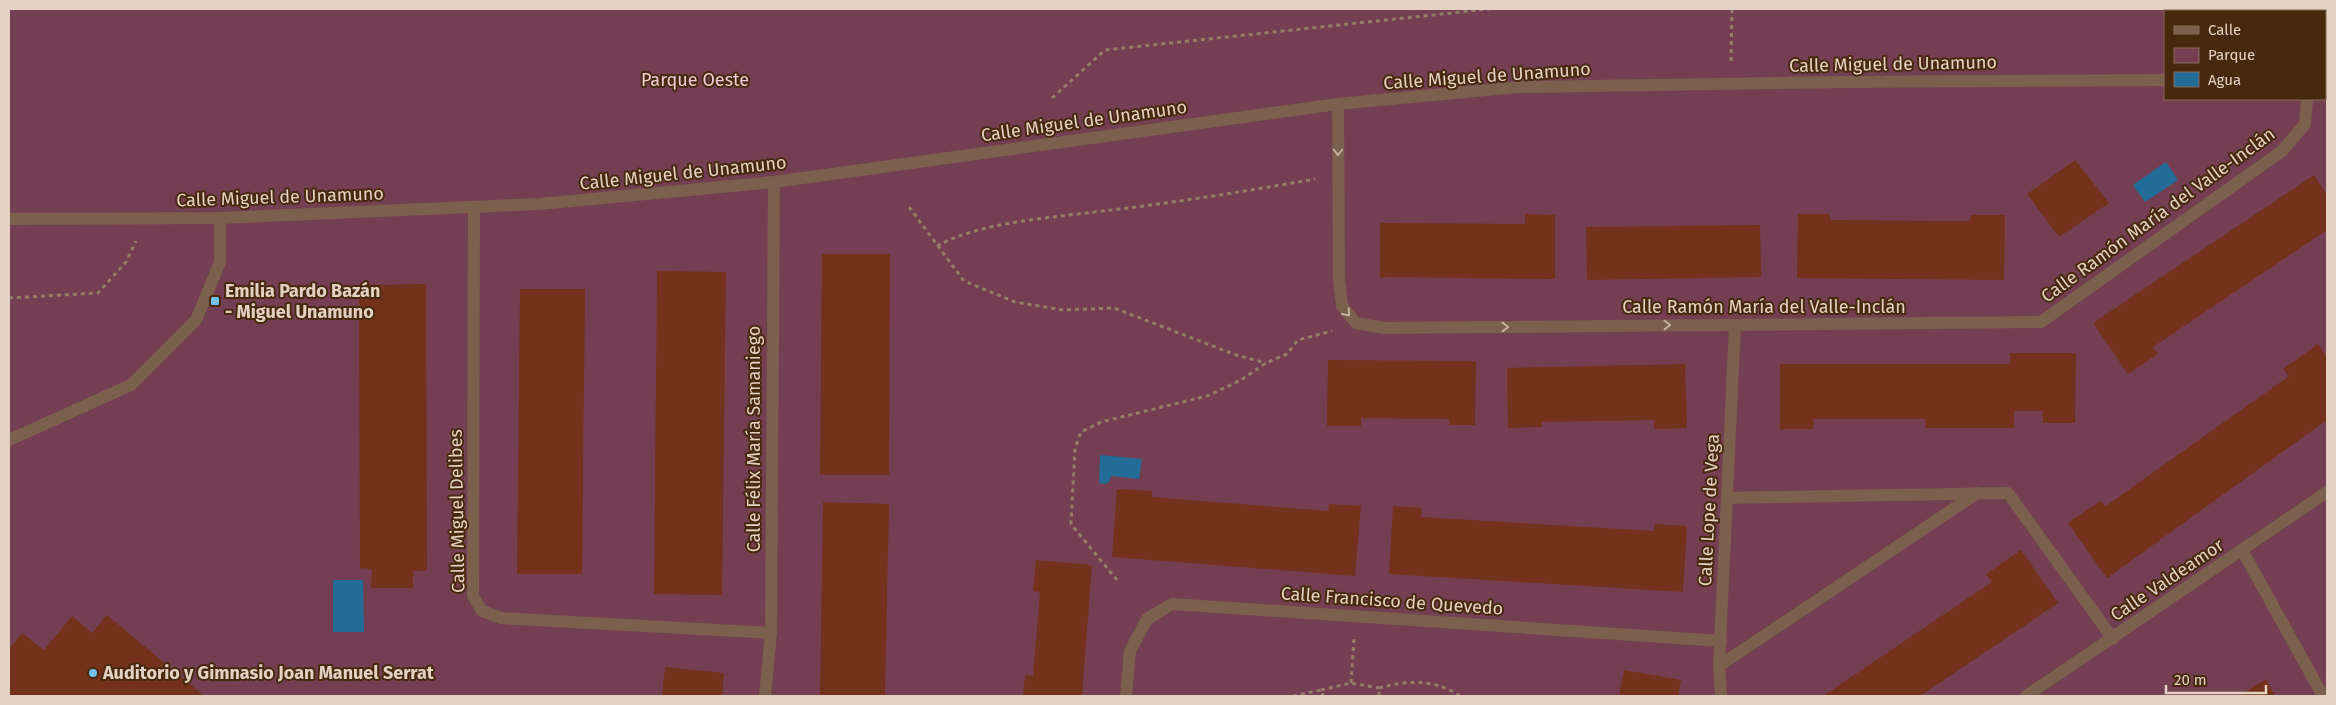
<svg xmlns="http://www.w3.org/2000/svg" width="2336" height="705" viewBox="0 0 2336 705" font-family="'Fira Sans',sans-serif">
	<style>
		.green { fill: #743f52; fill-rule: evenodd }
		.water { fill: #226d98 }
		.building { fill: #74321c }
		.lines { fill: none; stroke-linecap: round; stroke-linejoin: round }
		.path { stroke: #957c67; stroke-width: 3; stroke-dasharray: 4 4; stroke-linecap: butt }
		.pedestrian { stroke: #7a604d; stroke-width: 12 }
		.minor { stroke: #7a604d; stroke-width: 12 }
		.oneway { stroke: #c5af9f }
		.poi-dot { fill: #71c1f5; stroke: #47290e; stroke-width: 2 }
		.labels { text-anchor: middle; stroke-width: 4; stroke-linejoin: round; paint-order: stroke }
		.street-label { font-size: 18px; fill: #e5d1c2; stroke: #47290e }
		.park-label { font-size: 18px; fill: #f4c9d5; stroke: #47290e }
		.poi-label { font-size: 18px; font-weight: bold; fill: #e5d1c2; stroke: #47290e; text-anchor: start }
	</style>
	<rect width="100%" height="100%" fill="#47290e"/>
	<!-- green -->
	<path class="green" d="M9,9H2327V696H9ZM2165,11H2325V99H2165Z"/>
	<!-- water -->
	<g class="water">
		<polygon points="2166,162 2178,180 2145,202 2133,185"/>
		<polygon points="1100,455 1142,459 1139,479 1111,476 1109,482 1105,484 1099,483"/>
		<polygon points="333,580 363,580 364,632 333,632"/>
	</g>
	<!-- building -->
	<g class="building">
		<polygon points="2075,160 2109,203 2059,237 2027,194"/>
		<polygon points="2314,175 2327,195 2327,230 2153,347 2158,354 2128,374 2093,323"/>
		<polygon points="1525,214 1555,215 1555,279 1380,277 1380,223 1525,224"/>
		<polygon points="1798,214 1829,214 1831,220 1970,221 1971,215 2005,215 2004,280 1797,278"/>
		<polygon points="1760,225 1761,277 1587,280 1586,227"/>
		<polygon points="822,254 890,254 889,475 820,475"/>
		<polygon points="657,271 726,272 722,595 654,594"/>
		<polygon points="426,284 427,571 413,571 413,588 371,588 372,569 360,568 359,285"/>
		<polygon points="520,289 585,289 582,574 517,574"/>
		<polygon points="2318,344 2327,357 2327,420 2107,578 2068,523 2100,501 2106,506 2289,376 2283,369"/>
		<polygon points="2010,353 2076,353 2075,423 2043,423 2043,411 2014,411 2014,428 1925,428 1925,419 1813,419 1813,429 1780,429 1780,364 2010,364"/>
		<polygon points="1328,360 1476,361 1475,425 1449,425 1449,419 1361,418 1361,426 1327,426"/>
		<polygon points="1685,364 1687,428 1654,429 1654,420 1542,422 1542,427 1508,428 1507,368"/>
		<polygon points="1117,489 1152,491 1152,497 1328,511 1329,504 1361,506 1355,576 1112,557"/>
		<polygon points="823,502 889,504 885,696 820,696"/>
		<polygon points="1393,506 1421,508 1421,517 1654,531 1655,524 1687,526 1683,592 1389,574"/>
		<polygon points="2021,550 2058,603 1920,696 1823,696 1992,582 1986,574"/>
		<polygon points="1036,560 1092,565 1082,696 1023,696 1025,675 1033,676 1040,592 1033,591"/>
		<polygon points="107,615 204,696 9,696 9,649 22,633 44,650 72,616 92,633"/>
		<polygon points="665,667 724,673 722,696 662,696"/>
		<polygon points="1624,670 1681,680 1678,696 1619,696"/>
		<polygon points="2266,679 2275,696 2239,696"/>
	</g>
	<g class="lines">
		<!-- path -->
		<g class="path">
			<polyline points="1731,61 1732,9"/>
			<polyline points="1052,98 1105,50 1489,9"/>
			<polyline points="909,207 964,281 1015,302 1063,310 1114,308 1236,355 1266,363"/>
			<path d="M937,246C981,221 1060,217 1111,210C1179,202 1247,191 1315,179"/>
			<polyline points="9,298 98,293 126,262 136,241"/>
			<polyline points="1117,580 1071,524 1075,448 1081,432 1101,422 1207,396 1241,380 1266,363 1287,354 1298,340 1332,331"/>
			<polyline points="1351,683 1354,639"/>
			<polyline points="1321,690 1351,683 1379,688"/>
			<polyline points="1293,696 1321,690 1323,696"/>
			<path d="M1379,696V688C1407,680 1435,679 1460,696"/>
		</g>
		<!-- pedestrian -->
		<g class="pedestrian">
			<polyline points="1727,498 2008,493 2113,639"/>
			<polyline points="1719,666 1977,493"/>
		</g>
		<!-- minor -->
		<g class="minor">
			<polyline points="2325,94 2327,94"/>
			<polyline points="1338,104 1339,279 1342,306 1356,323 1384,328 2041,322 2282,151 2305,124 2307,99"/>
			<polyline points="474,208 473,596 482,611 501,618 771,633"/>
			<polyline points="9,219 220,218 539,204 774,182 1338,104 1518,87 1850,82 2165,80"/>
			<polyline points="9,440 131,385 196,320 220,262 220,218"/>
			<polyline points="2242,550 2323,696"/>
			<polyline points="765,696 771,633 774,182"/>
			<polyline points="1126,696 1130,651 1147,619 1172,604 1721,641"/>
			<polyline points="1721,696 1719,666 1735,325"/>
			<polyline points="2026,696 2327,492"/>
		</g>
	</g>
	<!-- one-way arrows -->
	<defs><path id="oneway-chevron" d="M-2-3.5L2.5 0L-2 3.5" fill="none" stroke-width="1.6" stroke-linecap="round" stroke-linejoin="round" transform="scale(1.25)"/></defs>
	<g class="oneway">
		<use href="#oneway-chevron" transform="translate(1338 152) rotate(90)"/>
		<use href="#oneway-chevron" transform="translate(1347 313) rotate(49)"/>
		<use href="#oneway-chevron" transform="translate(1667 325)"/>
		<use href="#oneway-chevron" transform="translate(1505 327)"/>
	</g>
	<!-- markers -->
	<g class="poi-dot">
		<rect x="210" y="296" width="10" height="10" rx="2.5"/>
		<circle cx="93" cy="673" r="5"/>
	</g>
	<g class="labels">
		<!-- street labels -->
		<g class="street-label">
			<text transform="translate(1893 64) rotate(-1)" y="6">Calle Miguel de Unamuno</text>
			<text transform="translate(1487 76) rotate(-4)" y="6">Calle Miguel de Unamuno</text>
			<text transform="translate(1084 121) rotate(-8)" y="6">Calle Miguel de Unamuno</text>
			<text transform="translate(683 173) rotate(-6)" y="6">Calle Miguel de Unamuno</text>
			<text transform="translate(280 197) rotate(-2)" y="6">Calle Miguel de Unamuno</text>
			<text transform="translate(2158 215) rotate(-36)" y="6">Calle Ramón María del Valle-Inclán</text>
			<text x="1764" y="313">Calle Ramón María del Valle-Inclán</text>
			<text transform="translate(754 439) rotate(-90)" y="6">Calle Félix María Samaniego</text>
			<text transform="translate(1709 510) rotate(-87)" y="6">Calle Lope de Vega</text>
			<text transform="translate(457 511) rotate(-91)" y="6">Calle Miguel Delibes</text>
			<text transform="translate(2167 580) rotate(-34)" y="6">Calle Valdeamor</text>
			<text transform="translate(1392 601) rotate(4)" y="6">Calle Francisco de Quevedo</text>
		</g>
		<!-- park labels -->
		<g class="park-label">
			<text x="695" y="86">Parque Oeste</text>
		</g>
		<!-- poi labels -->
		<g class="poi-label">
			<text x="225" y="297">Emilia Pardo Bazán<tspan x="225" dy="21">- Miguel Unamuno</tspan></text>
			<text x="103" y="679">Auditorio y Gimnasio Joan Manuel Serrat</text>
		</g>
	</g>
	<!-- border -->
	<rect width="2336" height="705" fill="none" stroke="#e5d1c2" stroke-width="20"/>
	<!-- legend -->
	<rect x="2164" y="10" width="162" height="90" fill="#47290e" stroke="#866c56"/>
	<rect x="2174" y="26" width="25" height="8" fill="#7a604d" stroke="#866c56"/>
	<text x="2208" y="35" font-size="15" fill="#e5d1c2">Calle</text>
	<rect x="2174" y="48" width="25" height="15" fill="#743f52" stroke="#866c56"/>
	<text x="2208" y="60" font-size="15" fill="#e5d1c2">Parque</text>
	<rect x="2174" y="72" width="25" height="15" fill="#226d98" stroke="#866c56"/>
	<text x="2208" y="85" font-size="15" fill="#e5d1c2">Agua</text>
	<!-- scale -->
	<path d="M2166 685v8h100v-8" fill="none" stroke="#e5d1c2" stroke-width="2.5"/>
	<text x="2174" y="685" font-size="15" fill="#e5d1c2" stroke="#47290e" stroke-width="4" paint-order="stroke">20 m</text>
</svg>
